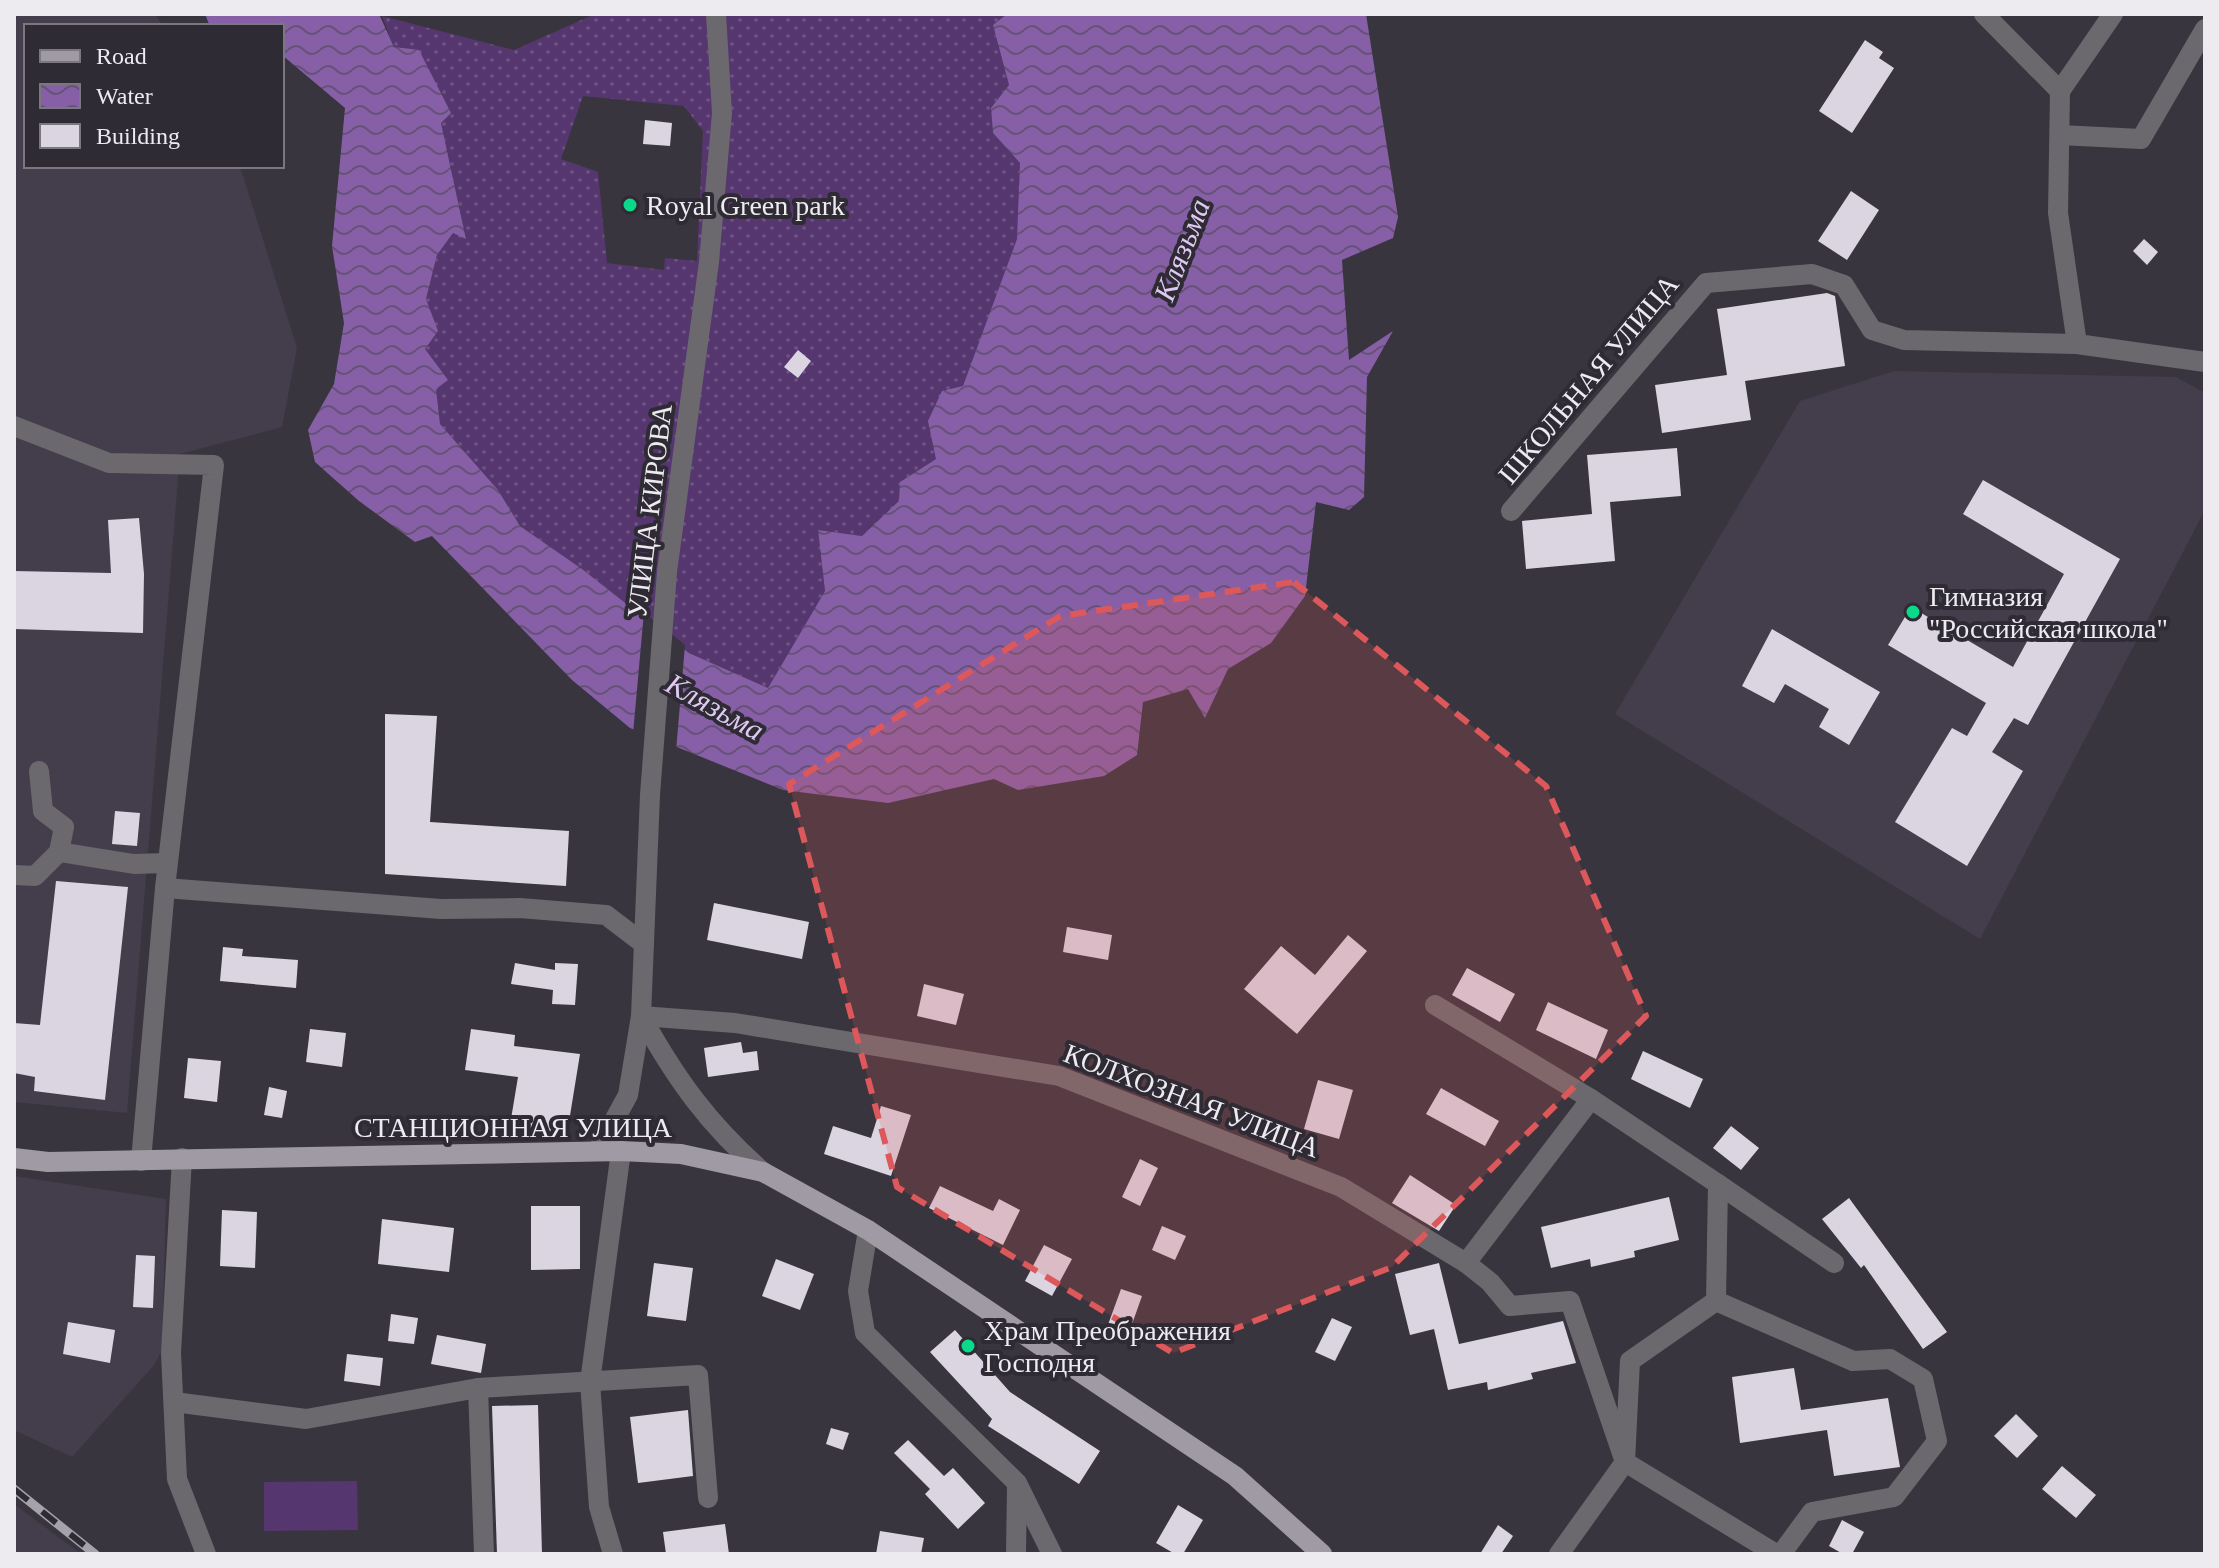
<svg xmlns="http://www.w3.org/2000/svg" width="2219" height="1568" viewBox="0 0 2219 1568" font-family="'Times New Roman',serif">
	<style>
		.built { fill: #443d4b }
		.grass { fill: url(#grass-dots); fill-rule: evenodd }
		.pitch { fill: #56366f }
		.water { fill: url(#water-waves) }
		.pier { fill: #39353e }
		.building { fill: #dbd5e1 }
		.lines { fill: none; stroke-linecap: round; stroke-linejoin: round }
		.minor { stroke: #6b696e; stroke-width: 20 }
		.major { stroke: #9f9aa3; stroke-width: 20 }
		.rail-casing { stroke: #a5a2a9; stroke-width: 9 }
		.rail { stroke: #2f2b34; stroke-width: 6; stroke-dasharray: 18; stroke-linecap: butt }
		.marked { fill: #dc585a; fill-opacity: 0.2; stroke: #dc585a; stroke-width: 6; stroke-dasharray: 16 10; stroke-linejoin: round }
		.poi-dot { fill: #0bd98a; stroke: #2f2b34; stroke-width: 3 }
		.labels { text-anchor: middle; stroke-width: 8; stroke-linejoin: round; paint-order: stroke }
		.poi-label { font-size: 28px; fill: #edeaf0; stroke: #2f2b34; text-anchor: start }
		.street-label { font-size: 28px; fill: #edeaf0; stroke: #2f2b34 }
		.water-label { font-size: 30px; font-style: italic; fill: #ddc9f1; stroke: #2f2b34 }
	</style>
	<defs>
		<pattern id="grass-dots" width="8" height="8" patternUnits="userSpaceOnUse" patternTransform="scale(2)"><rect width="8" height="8" fill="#56366f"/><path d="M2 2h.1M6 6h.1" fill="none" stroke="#6f5384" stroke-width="1.8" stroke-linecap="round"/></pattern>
		<pattern id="water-waves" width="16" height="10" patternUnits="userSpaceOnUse" patternTransform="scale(2)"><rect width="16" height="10" fill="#865fa6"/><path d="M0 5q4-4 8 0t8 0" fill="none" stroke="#665277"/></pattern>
	</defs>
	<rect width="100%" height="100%" fill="#39353e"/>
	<!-- built -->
	<g class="built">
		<polygon points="14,14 154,14 164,26 26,26 26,166 240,166 297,348 282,427 180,454 127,1113 14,1102"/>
		<polygon points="1894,371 2176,377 2205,393 2205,510 1980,939 1615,714 1800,401"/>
		<polygon points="14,1176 166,1199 162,1350 154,1365 72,1457 14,1430"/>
		<polygon points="14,1504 81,1554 14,1554"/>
	</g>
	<!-- grass -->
	<path class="grass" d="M595,14H1007L993,25L1009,85L991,108L993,133L1020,163L1018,239L936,459L900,482V501L862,536L818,530L825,591L768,688L689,653L582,569L520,526L498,490L440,424L436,389L425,349L437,331L426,299L437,255L453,233L466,238L441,123L394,47L382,16L514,50ZM583,96L684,106L703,131L697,261L665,258L664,270L607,263L598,172L561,159Z"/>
	<!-- pitch -->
	<polygon class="pitch" points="357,1481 358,1530 264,1531 264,1482"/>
	<!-- water -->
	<polygon class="water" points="205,14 379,14 394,47 419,50 451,113 441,123 466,239 453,233 437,255 426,299 438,331 425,349 448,380 436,389 440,424 498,490 520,526 582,569 689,653 768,688 825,591 818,530 862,536 899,501 900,482 936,459 928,421 942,391 963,386 1017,239 1020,163 993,133 991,108 1009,85 993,25 1007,14 1366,14 1398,217 1393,238 1342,260 1349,360 1393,331 1367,377 1364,497 1349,510 1316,502 1305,596 1271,643 1228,669 1205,718 1188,689 1143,702 1137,755 1104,776 1018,790 994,779 888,803 783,790 630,728 572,680 432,536 415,542 359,501 315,462 308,430 334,384 344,323 332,246 345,108 282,55 282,26 214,26 209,24"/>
	<!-- pier -->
	<polygon class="pier" points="644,612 685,645 676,751 633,734"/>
	<!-- building -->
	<g class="building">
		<polygon points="1865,40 1883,52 1879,58 1894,68 1852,133 1819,111"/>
		<polygon points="645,120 672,123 670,146 643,144"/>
		<polygon points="1851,191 1879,210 1847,260 1818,241"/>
		<polygon points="2144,239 2158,252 2147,265 2133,251"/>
		<polygon points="1827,293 1835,296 1845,366 1745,381 1751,420 1662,433 1655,385 1727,375 1717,309"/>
		<polygon points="798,350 811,361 798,378 784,367"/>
		<polygon points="1677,448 1681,496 1610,502 1615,561 1526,569 1522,521 1592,514 1587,455"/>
		<polygon points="1983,480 2120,559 2028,725 2014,718 1992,752 2023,771 1967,866 1895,822 1952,728 1967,736 1986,703 1888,645 1911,607 2013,667 2064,574 1963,514"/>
		<polygon points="139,518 144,574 143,633 14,629 14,571 111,573 108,520"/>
		<polygon points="1772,629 1880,692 1849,745 1819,727 1829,709 1785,684 1774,703 1742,686"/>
		<polygon points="385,714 437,716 430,822 569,831 566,886 385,874"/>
		<polygon points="115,811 140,813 137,846 112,844"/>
		<polygon points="56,881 128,887 105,1100 34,1091 35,1077 14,1073 14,1023 40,1025"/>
		<polygon points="714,903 809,922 802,959 707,940"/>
		<polygon points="1067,927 1112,935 1108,960 1063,952"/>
		<polygon points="1348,935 1367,951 1297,1034 1244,989 1281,946 1315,975"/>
		<polygon points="223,947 243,949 242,956 298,960 296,988 220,981"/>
		<polygon points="515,963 555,970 555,963 578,964 575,1005 552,1004 553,990 511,984"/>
		<polygon points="1467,968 1515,994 1500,1022 1452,995"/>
		<polygon points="924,984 964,994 956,1025 917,1016"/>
		<polygon points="1548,1002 1608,1030 1596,1059 1536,1030"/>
		<polygon points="310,1029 346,1033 342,1067 306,1062"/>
		<polygon points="471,1029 515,1035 514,1046 580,1054 567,1134 510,1125 518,1077 465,1070"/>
		<polygon points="741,1042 743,1053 757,1051 759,1070 708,1077 704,1048"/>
		<polygon points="1643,1051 1703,1079 1690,1108 1631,1079"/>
		<polygon points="188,1058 221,1061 217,1102 184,1098"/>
		<polygon points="1318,1080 1353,1090 1339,1139 1304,1129"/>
		<polygon points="269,1087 287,1091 282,1118 264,1115"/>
		<polygon points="1441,1088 1499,1121 1485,1146 1426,1114"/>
		<polygon points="881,1106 911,1115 891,1176 824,1154 833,1126 871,1138"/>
		<polygon points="1731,1126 1759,1148 1741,1170 1713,1148"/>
		<polygon points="1140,1159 1158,1168 1140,1206 1122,1197"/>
		<polygon points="1410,1175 1456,1205 1439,1231 1392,1203"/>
		<polygon points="940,1186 993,1211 999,1199 1020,1210 1003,1245 929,1208"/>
		<polygon points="1669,1197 1679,1240 1634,1251 1635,1257 1591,1267 1590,1259 1551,1268 1541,1227"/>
		<polygon points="1849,1198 1947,1332 1923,1349 1864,1265 1861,1268 1822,1219"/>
		<polygon points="531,1206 580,1206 580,1269 531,1270"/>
		<polygon points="222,1210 257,1212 255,1268 220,1266"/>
		<polygon points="382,1219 454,1228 449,1272 378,1264"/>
		<polygon points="1162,1226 1186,1236 1175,1260 1152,1250"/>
		<polygon points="1044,1245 1072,1259 1052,1296 1025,1281"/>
		<polygon points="136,1255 155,1256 153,1308 133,1307"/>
		<polygon points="776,1259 814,1274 800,1310 762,1296"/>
		<polygon points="654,1263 693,1268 686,1321 647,1316"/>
		<polygon points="1439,1263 1459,1344 1563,1321 1576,1363 1531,1373 1533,1379 1488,1390 1487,1382 1448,1390 1434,1329 1410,1335 1395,1274"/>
		<polygon points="1121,1289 1142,1296 1126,1341 1105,1333"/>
		<polygon points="391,1314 418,1318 414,1344 388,1341"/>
		<polygon points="1332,1318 1352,1327 1335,1361 1315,1352"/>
		<polygon points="68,1322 115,1330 110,1363 63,1354"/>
		<polygon points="955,1330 1010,1392 1100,1451 1079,1484 988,1426 992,1419 930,1352"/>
		<polygon points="437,1335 486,1344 481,1373 431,1364"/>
		<polygon points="347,1354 383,1358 380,1386 344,1381"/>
		<polygon points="1794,1368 1801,1410 1888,1398 1900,1467 1834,1476 1827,1430 1740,1443 1732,1377"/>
		<polygon points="538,1405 542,1554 497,1554 492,1406"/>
		<polygon points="688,1410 693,1476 638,1483 630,1417"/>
		<polygon points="2016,1414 2038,1436 2017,1458 1994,1436"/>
		<polygon points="831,1428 849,1433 843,1450 826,1444"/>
		<polygon points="908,1440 944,1476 953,1468 985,1503 958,1529 925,1494 930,1489 894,1453"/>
		<polygon points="2062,1466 2096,1495 2076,1518 2042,1489"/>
		<polygon points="1178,1505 1203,1520 1183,1554 1175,1554 1156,1543"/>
		<polygon points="1842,1520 1864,1532 1852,1554 1843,1554 1829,1546"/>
		<polygon points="725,1524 729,1554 666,1554 663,1532"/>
		<polygon points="1498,1525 1513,1536 1501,1554 1480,1554"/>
		<polygon points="880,1531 924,1538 921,1554 876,1554"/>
	</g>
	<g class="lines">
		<!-- minor -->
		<g class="minor">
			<polyline points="1984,14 2060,91 2058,213 2077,344"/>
			<polyline points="2060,91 2113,14"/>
			<polyline points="2060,135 2141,139 2205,29"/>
			<polyline points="14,426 109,463 214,465 165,888 141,1161"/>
			<polyline points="1511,511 1706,283 1812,274 1844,285 1872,330 1904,340 2077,344 2205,362"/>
			<polyline points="59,852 134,864 167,863"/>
			<polyline points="14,875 35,876 59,852 64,827 43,811 39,771"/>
			<polyline points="165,888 441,909 520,908 606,915 644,944"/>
			<polyline points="1435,1005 1591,1099 1718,1184 1716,1301 1853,1361 1890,1359 1923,1379 1937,1441 1894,1497 1812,1512 1781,1554"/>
			<polyline points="641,1016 735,1023 1059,1076 1341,1187 1466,1263 1490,1282 1510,1306 1570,1301 1625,1462 1559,1554"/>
			<path d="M641,1016C676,1079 708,1124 763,1172"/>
			<polyline points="598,1150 628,1095 641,1016 650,795 667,572 709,262 722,113 716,14"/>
			<polyline points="182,1158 171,1353 177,1479 206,1554"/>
			<polyline points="1718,1184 1834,1263"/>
			<polyline points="868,1230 858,1291 865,1333 1017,1483 1052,1554"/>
			<polyline points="1466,1263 1591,1099"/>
			<polyline points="1716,1301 1630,1361 1625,1462 1776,1554"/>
			<polyline points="478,1388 484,1554"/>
			<polyline points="174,1402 306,1419 478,1388 698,1375 708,1498"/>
			<polyline points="613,1554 599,1507 590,1382 621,1151"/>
			<polyline points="1016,1554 1017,1487"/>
		</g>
		<!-- major -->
		<polyline class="major" points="14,1158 48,1162 621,1151 681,1154 763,1172 868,1230 1235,1476 1322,1554"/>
		<!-- rail casing -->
		<g class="rail-casing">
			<polyline id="rail" points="14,1489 95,1554"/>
		</g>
		<!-- rail -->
		<use href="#rail" class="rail"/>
	</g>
	<!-- marked area -->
	<path class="marked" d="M1294,582L1546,786L1646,1016L1392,1267L1173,1353L897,1187L789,784L1060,616Z"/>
	<!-- markers -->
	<g class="poi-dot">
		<circle cx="630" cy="205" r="8"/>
		<circle cx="1913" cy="612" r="8"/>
		<circle cx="968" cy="1346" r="8"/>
	</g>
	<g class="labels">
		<!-- poi labels -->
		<g class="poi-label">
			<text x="646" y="215">Royal Green park</text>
			<text x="1929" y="606">Гимназия<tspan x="1929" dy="32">"Российская школа"</tspan></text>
			<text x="984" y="1340">Храм Преображения<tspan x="984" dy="32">Господня</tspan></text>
		</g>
		<!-- street labels -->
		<g class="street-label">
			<text transform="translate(1588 379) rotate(-50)" y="10">ШКОЛЬНАЯ УЛИЦА</text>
			<text transform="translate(649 511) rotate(-83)" y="10">УЛИЦА КИРОВА</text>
			<text transform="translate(1192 1100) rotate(21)" y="10">КОЛХОЗНАЯ УЛИЦА</text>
			<text x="513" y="1137">СТАНЦИОННАЯ УЛИЦА</text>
		</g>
		<!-- water labels -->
		<g class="water-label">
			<text transform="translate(1182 250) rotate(-69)" y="10">Клязьма</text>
			<text transform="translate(715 707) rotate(29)" y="10">Клязьма</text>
		</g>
	</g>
	<!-- border -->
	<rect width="2219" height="1568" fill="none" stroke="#edeaf0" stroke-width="32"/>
	<!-- legend -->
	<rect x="24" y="24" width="260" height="144" fill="#2f2b34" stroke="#7b777f" stroke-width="2"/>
	<rect x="40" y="50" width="40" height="12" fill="#9f9aa3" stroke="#7b777f" stroke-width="2"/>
	<text x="96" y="64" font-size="24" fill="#edeaf0">Road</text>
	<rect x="40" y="84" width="40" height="24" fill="url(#water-waves)" stroke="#7b777f" stroke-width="2"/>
	<text x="96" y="104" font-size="24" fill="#edeaf0">Water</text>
	<rect x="40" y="124" width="40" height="24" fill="#dbd5e1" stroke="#7b777f" stroke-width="2"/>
	<text x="96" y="144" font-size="24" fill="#edeaf0">Building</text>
</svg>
